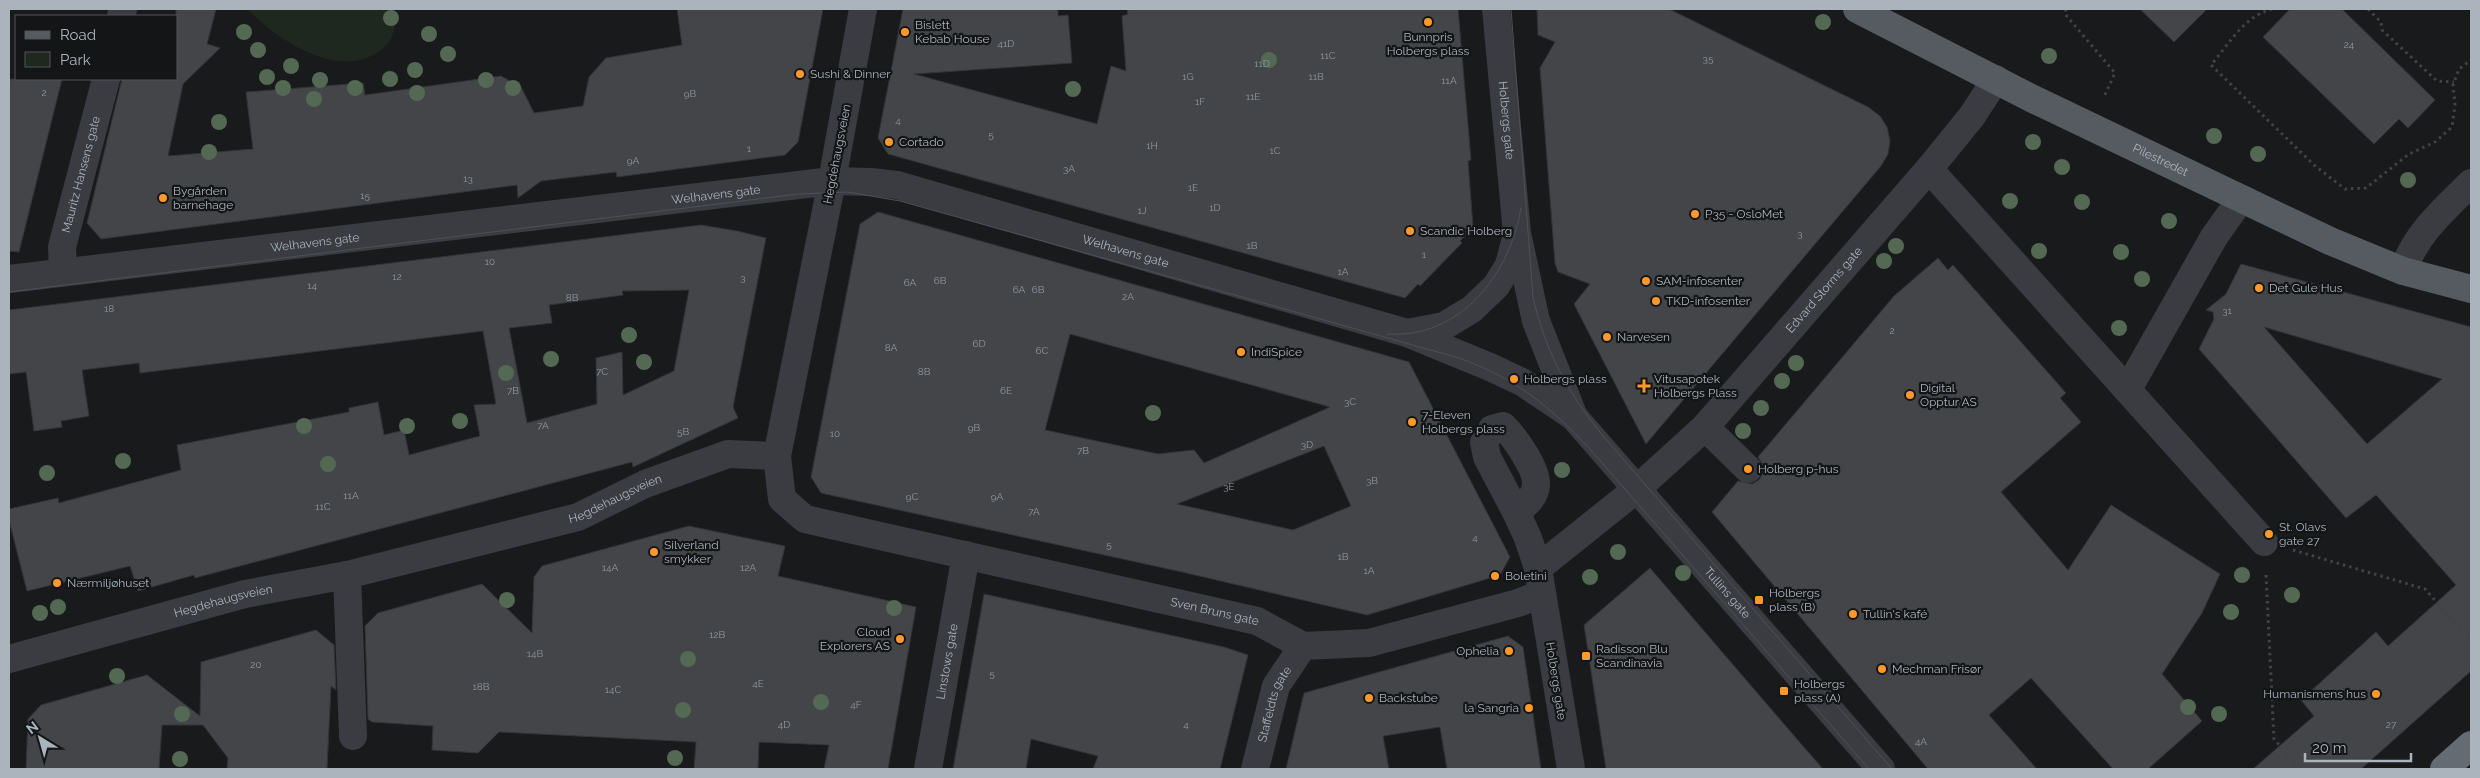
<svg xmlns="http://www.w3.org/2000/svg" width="2480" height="778" viewBox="0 0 2480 778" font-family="Raleway,sans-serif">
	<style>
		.green { fill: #1f281f }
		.building { fill: #434549; stroke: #333438; fill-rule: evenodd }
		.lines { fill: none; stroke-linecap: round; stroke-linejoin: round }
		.path { stroke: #404449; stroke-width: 3; stroke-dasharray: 2.5 4; stroke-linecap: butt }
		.minor { stroke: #3a3c41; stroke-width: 28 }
		.major { stroke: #565a61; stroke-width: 28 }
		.highway { stroke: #656b73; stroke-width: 28 }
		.tram { stroke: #4d5157; stroke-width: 1 }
		.tree { fill: #546953 }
		.poi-dot { fill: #ff992e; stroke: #141517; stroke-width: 2 }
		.labels { text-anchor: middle; stroke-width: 4.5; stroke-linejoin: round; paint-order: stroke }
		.number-label { font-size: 10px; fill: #9198a0 }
		.poi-label { font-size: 12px; fill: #abb3bd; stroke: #141517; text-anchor: start }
		.street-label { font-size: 12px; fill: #abb3bd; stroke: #141517 }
	</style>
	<rect width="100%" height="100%" fill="#191a1c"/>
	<!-- green -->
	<path class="green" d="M247,9H395C396,29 394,43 375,54C333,78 276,38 247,9Z"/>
	<!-- building -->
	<g class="building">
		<polygon points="176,9 216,9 207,44 220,48 183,84 168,156 253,149 246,92 363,83 365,95 501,76 521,87 534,113 583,106 589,77 606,58 682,45 677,9 823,9 798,142 785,155 617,177 616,172 541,181 518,198 517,185 101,239 87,223 122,79 176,79"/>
		<polygon points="903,9 1058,9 1058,16 1068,15 1072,63 914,74 1097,124 1111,66 1126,71 1122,16 1128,14 1127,9 1458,9 1471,160 1468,161 1473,227 1460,241 1462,243 1420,286 1418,284 1405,298 888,154 878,138"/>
		<polygon points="1537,9 1669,9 1868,107 1880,116 1887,127 1890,141 1888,154 1881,166 1646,444 1574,304 1590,284 1558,272 1555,263 1540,68 1555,42 1538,35"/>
		<polygon points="2140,9 2207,9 2174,42"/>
		<polygon points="2290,9 2342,9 2435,100 2408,128 2399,119 2374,144 2263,37"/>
		<polygon points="9,79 62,79 19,252 9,251"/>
		<path d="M878,212L1409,362L1510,557L1500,575L1367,615L1182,572L821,493L811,477L860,224ZM1070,334L1330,407L1204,463L1194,450L1158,454L1045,430ZM1324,446L1351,506L1293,530L1177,504Z"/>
		<path d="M701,225L737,231L766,238L733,407L738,418L633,467L632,462L195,578L194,575L138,591L130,566L27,591L9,520V509L58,498L59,503L181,470L177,445L349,412V408L378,402L384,435L404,430L409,455L480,436L474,405L496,404L483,331L140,373L139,363L82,370L89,416L61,421L62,427L34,431L26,372L9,374V310ZM689,290L674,371L623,395L622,352L596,358L597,404L527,423L509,328L552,323L549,305L623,295L622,291Z"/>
		<polygon points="1938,258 1948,270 1953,265 2066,393 2060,398 2081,422 2001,492 2068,570 2111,505 2220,574 2202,613 2162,674 2202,721 2148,769 2113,769 2031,678 1989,715 2037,769 1928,769 1712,512 1738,481 1752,484 1759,480 1763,473 1763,465 1758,457 1894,296"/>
		<path d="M2241,264L2471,327V671L2361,769H2253L2314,716L2301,700L2376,632L2388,646L2456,585L2376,495L2346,518L2199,349L2214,319L2213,312L2206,310L2226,294ZM2264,327L2442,379L2367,444Z"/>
		<polygon points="689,526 785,546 778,576 916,607 888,769 824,769 829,745 759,742 758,769 694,769 696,742 499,732 478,753 432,750 433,726 372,722 368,719 365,626 378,613 482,584 532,633 534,577 542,566"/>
		<polygon points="1650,568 1802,745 1823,769 1606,769 1584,625"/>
		<polygon points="984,594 1224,647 1248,655 1220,769 1093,769 1098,756 1031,739 1026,769 953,769"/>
		<polygon points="316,630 334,645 336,690 331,686 327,769 227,769 228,758 203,725 162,725 159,769 26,769 28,719 41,705 147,675 200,716 201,662"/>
		<polygon points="1508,636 1523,647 1541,769 1447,769 1440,727 1383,736 1389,769 1286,769 1304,693"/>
	</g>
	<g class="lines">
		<!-- path -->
		<g class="path">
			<polyline points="2066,9 2065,14 2115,73 2104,97"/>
			<path d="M2272,9C2243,17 2229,44 2211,65L2314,165L2345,189L2366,188L2409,154L2435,142L2452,127L2455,105L2453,85L2459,69L2471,60"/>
			<polyline points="2368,9 2381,22 2382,30 2437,81 2454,82"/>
			<polyline points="2293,550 2425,589 2471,641"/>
			<polyline points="2266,575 2274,739 2300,769"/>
		</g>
		<!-- minor -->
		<g class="minor">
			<path id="s1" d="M863,9L832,181L777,456L782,499L805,519L1257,621L1303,646L1369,643L1518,603L1541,594"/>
			<path id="s2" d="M1496,9L1517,233L1536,321L1574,417"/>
			<polyline points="121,16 123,9"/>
			<polyline points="1929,169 2264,542"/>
			<path d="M2403,271C2415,234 2445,209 2471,183"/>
			<path id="s3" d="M63,272L62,247L106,79"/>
			<path id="s4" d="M9,279L832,181L871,182L897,185L1407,333L1490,367L1522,382L1574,417L1881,769"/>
			<polyline points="1407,333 1444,326 1472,309 1496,286 1509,265 1517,234"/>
			<polyline points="2128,389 2214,237 2241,199"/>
			<path d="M1503,426C1514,436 1537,469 1536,484C1536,497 1525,505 1516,512L1487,457L1484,442L1492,429Z"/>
			<polyline points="1705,427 1748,469"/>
			<polyline points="1516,512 1528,538 1538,568"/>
			<polyline points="347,575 353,736"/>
			<path id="s5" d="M9,659L245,594L347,575L578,517L645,484L728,454L777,456"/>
			<path id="s6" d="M928,769L966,555"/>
			<path id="s7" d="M1255,769L1276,686L1303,646"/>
			<path id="s8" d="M1571,769L1538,568L1638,488L1705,427L1929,169L1972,116L1996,79"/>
		</g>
		<!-- major -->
		<path class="major" id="s9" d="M1857,9L2033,99L2330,241L2403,271L2471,289"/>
		<!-- highway -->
		<polyline class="highway" points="2444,769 2471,745"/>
		<!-- tram -->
		<g class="tram">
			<path d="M1511,9L1533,297C1545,351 1569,395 1604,437L1892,769"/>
			<path d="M9,292L798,194L848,192L900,201L1459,358C1517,379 1548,405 1590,449L1869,769"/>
			<path d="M1387,334C1461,339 1510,274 1521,208"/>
		</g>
	</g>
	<!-- trees -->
	<g class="tree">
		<circle cx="391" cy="18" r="8"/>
		<circle cx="1823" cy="22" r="8"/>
		<circle cx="244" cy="32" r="8"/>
		<circle cx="429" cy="34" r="8"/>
		<circle cx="258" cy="50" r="8"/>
		<circle cx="448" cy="54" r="8"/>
		<circle cx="2049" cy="56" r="8"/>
		<circle cx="1269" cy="60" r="8"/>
		<circle cx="291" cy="66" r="8"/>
		<circle cx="415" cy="70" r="8"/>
		<circle cx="267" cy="77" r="8"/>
		<circle cx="390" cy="79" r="8"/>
		<circle cx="320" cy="80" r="8"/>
		<circle cx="486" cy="80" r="8"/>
		<circle cx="283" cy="88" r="8"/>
		<circle cx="355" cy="88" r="8"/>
		<circle cx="513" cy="88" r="8"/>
		<circle cx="1073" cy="89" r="8"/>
		<circle cx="417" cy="93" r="8"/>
		<circle cx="314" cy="99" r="8"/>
		<circle cx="219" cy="122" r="8"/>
		<circle cx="2214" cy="136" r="8"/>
		<circle cx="2033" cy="142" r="8"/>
		<circle cx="209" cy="152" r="8"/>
		<circle cx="2258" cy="154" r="8"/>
		<circle cx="2062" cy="167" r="8"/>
		<circle cx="2408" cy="180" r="8"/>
		<circle cx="2010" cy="201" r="8"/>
		<circle cx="2082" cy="202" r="8"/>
		<circle cx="2169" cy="221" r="8"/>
		<circle cx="1896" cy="246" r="8"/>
		<circle cx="2039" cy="251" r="8"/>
		<circle cx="2121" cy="252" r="8"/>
		<circle cx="1884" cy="261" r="8"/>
		<circle cx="2142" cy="279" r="8"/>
		<circle cx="2119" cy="328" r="8"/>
		<circle cx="629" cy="335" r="8"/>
		<circle cx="551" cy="359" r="8"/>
		<circle cx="644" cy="362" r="8"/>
		<circle cx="1796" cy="363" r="8"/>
		<circle cx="506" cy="373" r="8"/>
		<circle cx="1782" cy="381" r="8"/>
		<circle cx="1761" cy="408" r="8"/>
		<circle cx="1153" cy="413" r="8"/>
		<circle cx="460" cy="421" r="8"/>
		<circle cx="304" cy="426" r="8"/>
		<circle cx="407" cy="426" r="8"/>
		<circle cx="1743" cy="431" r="8"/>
		<circle cx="123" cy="461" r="8"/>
		<circle cx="328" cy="464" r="8"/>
		<circle cx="1562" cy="470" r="8"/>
		<circle cx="47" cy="473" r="8"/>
		<circle cx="1618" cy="552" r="8"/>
		<circle cx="1683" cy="573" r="8"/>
		<circle cx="2242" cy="575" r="8"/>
		<circle cx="1590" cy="577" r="8"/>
		<circle cx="2292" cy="595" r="8"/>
		<circle cx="507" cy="600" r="8"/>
		<circle cx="58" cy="607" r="8"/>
		<circle cx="894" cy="608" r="8"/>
		<circle cx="2231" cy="612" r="8"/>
		<circle cx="40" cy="613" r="8"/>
		<circle cx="688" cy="659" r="8"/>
		<circle cx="117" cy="676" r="8"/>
		<circle cx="821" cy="702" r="8"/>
		<circle cx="2188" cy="707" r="8"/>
		<circle cx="683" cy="710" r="8"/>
		<circle cx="182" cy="714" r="8"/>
		<circle cx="2219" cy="714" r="8"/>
		<circle cx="675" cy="758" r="8"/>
		<circle cx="180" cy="759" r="8"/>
	</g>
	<!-- markers -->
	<g class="poi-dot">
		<circle cx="1428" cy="22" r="5"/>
		<circle cx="905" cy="32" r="5"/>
		<circle cx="800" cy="74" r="5"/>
		<circle cx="889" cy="142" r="5"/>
		<circle cx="163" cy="198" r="5"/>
		<circle cx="1695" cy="214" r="5"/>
		<circle cx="1410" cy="231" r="5"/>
		<circle cx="1646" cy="281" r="5"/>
		<circle cx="2259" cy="288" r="5"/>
		<circle cx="1656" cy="301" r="5"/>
		<circle cx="1607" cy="337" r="5"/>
		<circle cx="1241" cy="352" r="5"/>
		<circle cx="1514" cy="379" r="5"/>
		<path d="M1641.5 378.5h5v5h5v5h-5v5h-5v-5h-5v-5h5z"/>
		<circle cx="1910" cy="395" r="5"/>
		<circle cx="1412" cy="422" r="5"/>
		<circle cx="1748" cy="469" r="5"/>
		<circle cx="2269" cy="534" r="5"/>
		<circle cx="654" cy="552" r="5"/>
		<circle cx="1495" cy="576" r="5"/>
		<circle cx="57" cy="583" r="5"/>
		<rect x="1754" y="595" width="10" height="10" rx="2.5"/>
		<circle cx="1853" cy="614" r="5"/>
		<circle cx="900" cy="639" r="5"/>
		<circle cx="1509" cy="651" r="5"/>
		<rect x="1581" y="651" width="10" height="10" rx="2.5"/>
		<circle cx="1882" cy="669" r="5"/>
		<rect x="1779" y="686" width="10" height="10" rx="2.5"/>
		<circle cx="2376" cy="694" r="5"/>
		<circle cx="1369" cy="698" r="5"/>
		<circle cx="1529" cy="708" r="5"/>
	</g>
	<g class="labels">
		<!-- number labels -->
		<g class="number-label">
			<text x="1006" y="47">41D</text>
			<text x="2349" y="48">24</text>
			<text x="1328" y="59">11C</text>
			<text x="1708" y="62">35</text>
			<text x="1262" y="67">11D</text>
			<text x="1188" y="80">1G</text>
			<text x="1316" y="80">11B</text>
			<text x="1449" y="84">11A</text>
			<text x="44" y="96">2</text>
			<text x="690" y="97">9B</text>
			<text x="1253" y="100">11E</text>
			<text x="1200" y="105">1F</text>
			<text x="898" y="124">4</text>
			<text x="991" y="138">5</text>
			<text x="1152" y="149">1H</text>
			<text x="749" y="152">1</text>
			<text x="1275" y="154">1C</text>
			<text x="633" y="164">9A</text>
			<text x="1069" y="172">3A</text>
			<text x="468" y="182">13</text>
			<text x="1193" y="191">1E</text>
			<text x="365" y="199">15</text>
			<text x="1215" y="211">1D</text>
			<text x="1142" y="214">1J</text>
			<text x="1800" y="237">3</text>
			<text x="1252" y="249">1B</text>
			<text x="1424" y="258">1</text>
			<text x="490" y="265">10</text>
			<text x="1343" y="275">1A</text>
			<text x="397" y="280">12</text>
			<text x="743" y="281">3</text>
			<text x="940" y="284">6B</text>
			<text x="910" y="286">6A</text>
			<text x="312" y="289">14</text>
			<text x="1019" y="293">6A</text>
			<text x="1038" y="293">6B</text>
			<text x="1128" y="300">2A</text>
			<text x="572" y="301">8B</text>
			<text x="109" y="312">18</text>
			<text x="2227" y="314">31</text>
			<text x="1892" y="334">2</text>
			<text x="979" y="347">6D</text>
			<text x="891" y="351">8A</text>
			<text x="1042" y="354">6C</text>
			<text x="602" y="375">7C</text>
			<text x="924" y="375">8B</text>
			<text x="513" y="394">7B</text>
			<text x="1006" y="394">6E</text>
			<text x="1350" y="405">3C</text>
			<text x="543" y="429">7A</text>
			<text x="974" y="431">9B</text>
			<text x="683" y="435">5B</text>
			<text x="835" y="437">10</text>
			<text x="1307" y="448">3D</text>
			<text x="1083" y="454">7B</text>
			<text x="1372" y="484">3B</text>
			<text x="1229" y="490">3E</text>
			<text x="351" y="499">11A</text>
			<text x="912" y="500">9C</text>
			<text x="997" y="500">9A</text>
			<text x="323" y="510">11C</text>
			<text x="1034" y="515">7A</text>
			<text x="1475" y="541">4</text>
			<text x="1109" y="548">5</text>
			<text x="1343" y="560">1B</text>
			<text x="610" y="571">14A</text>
			<text x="748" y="571">12A</text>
			<text x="1369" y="574">1A</text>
			<text x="717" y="638">12B</text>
			<text x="535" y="657">14B</text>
			<text x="256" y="668">20</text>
			<text x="992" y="677">5</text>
			<text x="758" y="687">4E</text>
			<text x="481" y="690">18B</text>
			<text x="613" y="693">14C</text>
			<text x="856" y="708">4F</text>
			<text x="784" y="728">4D</text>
			<text x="1186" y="728">4</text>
			<text x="2391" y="728">27</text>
			<text x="1921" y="745">4A</text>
		</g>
		<!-- poi labels -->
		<g class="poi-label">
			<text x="915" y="29">Bislett<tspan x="915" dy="14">Kebab House</tspan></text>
			<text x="1428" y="41" text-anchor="middle">Bunnpris<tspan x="1428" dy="14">Holbergs plass</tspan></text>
			<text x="810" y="78">Sushi &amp; Dinner</text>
			<text x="899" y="146">Cortado</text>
			<text x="173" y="195">Bygården<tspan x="173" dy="14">barnehage</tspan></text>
			<text x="1705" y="218">P35 - OsloMet</text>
			<text x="1420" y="235">Scandic Holberg</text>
			<text x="1656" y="285">SAM-infosenter</text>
			<text x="2269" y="292">Det Gule Hus</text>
			<text x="1666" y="305">TKD-infosenter</text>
			<text x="1617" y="341">Narvesen</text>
			<text x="1251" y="356">IndiSpice</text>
			<text x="1524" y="383">Holbergs plass</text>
			<text x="1654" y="383">Vitusapotek<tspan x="1654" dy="14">Holbergs Plass</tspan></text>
			<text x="1920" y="392">Digital<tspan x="1920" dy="14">Opptur AS</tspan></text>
			<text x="1422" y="419">7-Eleven<tspan x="1422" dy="14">Holbergs plass</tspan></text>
			<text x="1758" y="473">Holberg p-hus</text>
			<text x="2279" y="531">St. Olavs<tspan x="2279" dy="14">gate 27</tspan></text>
			<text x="664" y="549">Silverland<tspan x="664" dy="14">smykker</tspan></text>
			<text x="1505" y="580">Boletini</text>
			<text x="67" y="587">Nærmiljøhuset</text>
			<text x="1769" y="597">Holbergs<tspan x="1769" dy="14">plass (B)</tspan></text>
			<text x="1863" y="618">Tullin's kafé</text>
			<text x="890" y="636" text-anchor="end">Cloud<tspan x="890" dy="14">Explorers AS</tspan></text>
			<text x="1596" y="653">Radisson Blu<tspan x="1596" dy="14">Scandinavia</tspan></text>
			<text x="1499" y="655" text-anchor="end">Ophelia</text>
			<text x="1892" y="673">Mechman Frisør</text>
			<text x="1794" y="688">Holbergs<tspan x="1794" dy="14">plass (A)</tspan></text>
			<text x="2366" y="698" text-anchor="end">Humanismens hus</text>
			<text x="1379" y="702">Backstube</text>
			<text x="1519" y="712" text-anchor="end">la Sangria</text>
		</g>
		<!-- street labels -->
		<g class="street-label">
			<text dy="4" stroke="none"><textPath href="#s2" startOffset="112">Holbergs gate</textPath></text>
			<text transform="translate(837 154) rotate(-79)" y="4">Hegdehaugsveien</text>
			<text dy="4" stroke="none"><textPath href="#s9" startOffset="339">Pilestredet</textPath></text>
			<text dy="4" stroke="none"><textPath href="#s3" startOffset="100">Mauritz Hansens gate</textPath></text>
			<text dy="4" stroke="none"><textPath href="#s4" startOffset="712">Welhavens gate</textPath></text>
			<text dy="4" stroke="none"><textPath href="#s4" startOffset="308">Welhavens gate</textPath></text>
			<text dy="4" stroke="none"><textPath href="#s4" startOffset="1132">Welhavens gate</textPath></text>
			<text dy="4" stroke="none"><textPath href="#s8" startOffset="604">Edvard Storms gate</textPath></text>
			<text dy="4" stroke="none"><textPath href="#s5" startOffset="628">Hegdehaugsveien</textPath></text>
			<text dy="4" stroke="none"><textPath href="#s4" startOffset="1846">Tullins gate</textPath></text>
			<text dy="4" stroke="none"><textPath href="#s5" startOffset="222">Hegdehaugsveien</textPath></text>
			<text dy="4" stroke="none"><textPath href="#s1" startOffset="949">Sven Bruns gate</textPath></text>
			<text dy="4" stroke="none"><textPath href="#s6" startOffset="109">Linstows gate</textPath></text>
			<text transform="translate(1556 681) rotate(81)" y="4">Holbergs gate</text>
			<text dy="4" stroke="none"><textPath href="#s7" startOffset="68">Staffeldts gate</textPath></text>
		</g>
	</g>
	<!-- border -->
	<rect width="2480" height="778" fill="none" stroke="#abb3bd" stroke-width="20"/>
	<!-- legend -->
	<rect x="15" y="15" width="162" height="65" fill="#141517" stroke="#505459"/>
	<rect x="25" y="31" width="25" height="8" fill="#565a61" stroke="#505459"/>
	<text x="60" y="40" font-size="15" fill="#abb3bd">Road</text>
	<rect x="25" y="52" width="25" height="15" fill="#1f281f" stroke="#505459"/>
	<text x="60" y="65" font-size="15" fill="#abb3bd">Park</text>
	<!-- north arrow -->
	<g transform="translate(40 738) rotate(323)" stroke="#141517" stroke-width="4" paint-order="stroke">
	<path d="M0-4L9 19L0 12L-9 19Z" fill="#abb3bd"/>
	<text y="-8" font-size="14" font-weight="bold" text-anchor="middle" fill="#abb3bd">N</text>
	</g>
	<!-- scale -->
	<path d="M2305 753v8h106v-8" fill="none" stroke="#abb3bd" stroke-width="2.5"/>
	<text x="2312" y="753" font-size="15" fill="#abb3bd" stroke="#141517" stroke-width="4" paint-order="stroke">20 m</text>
</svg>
